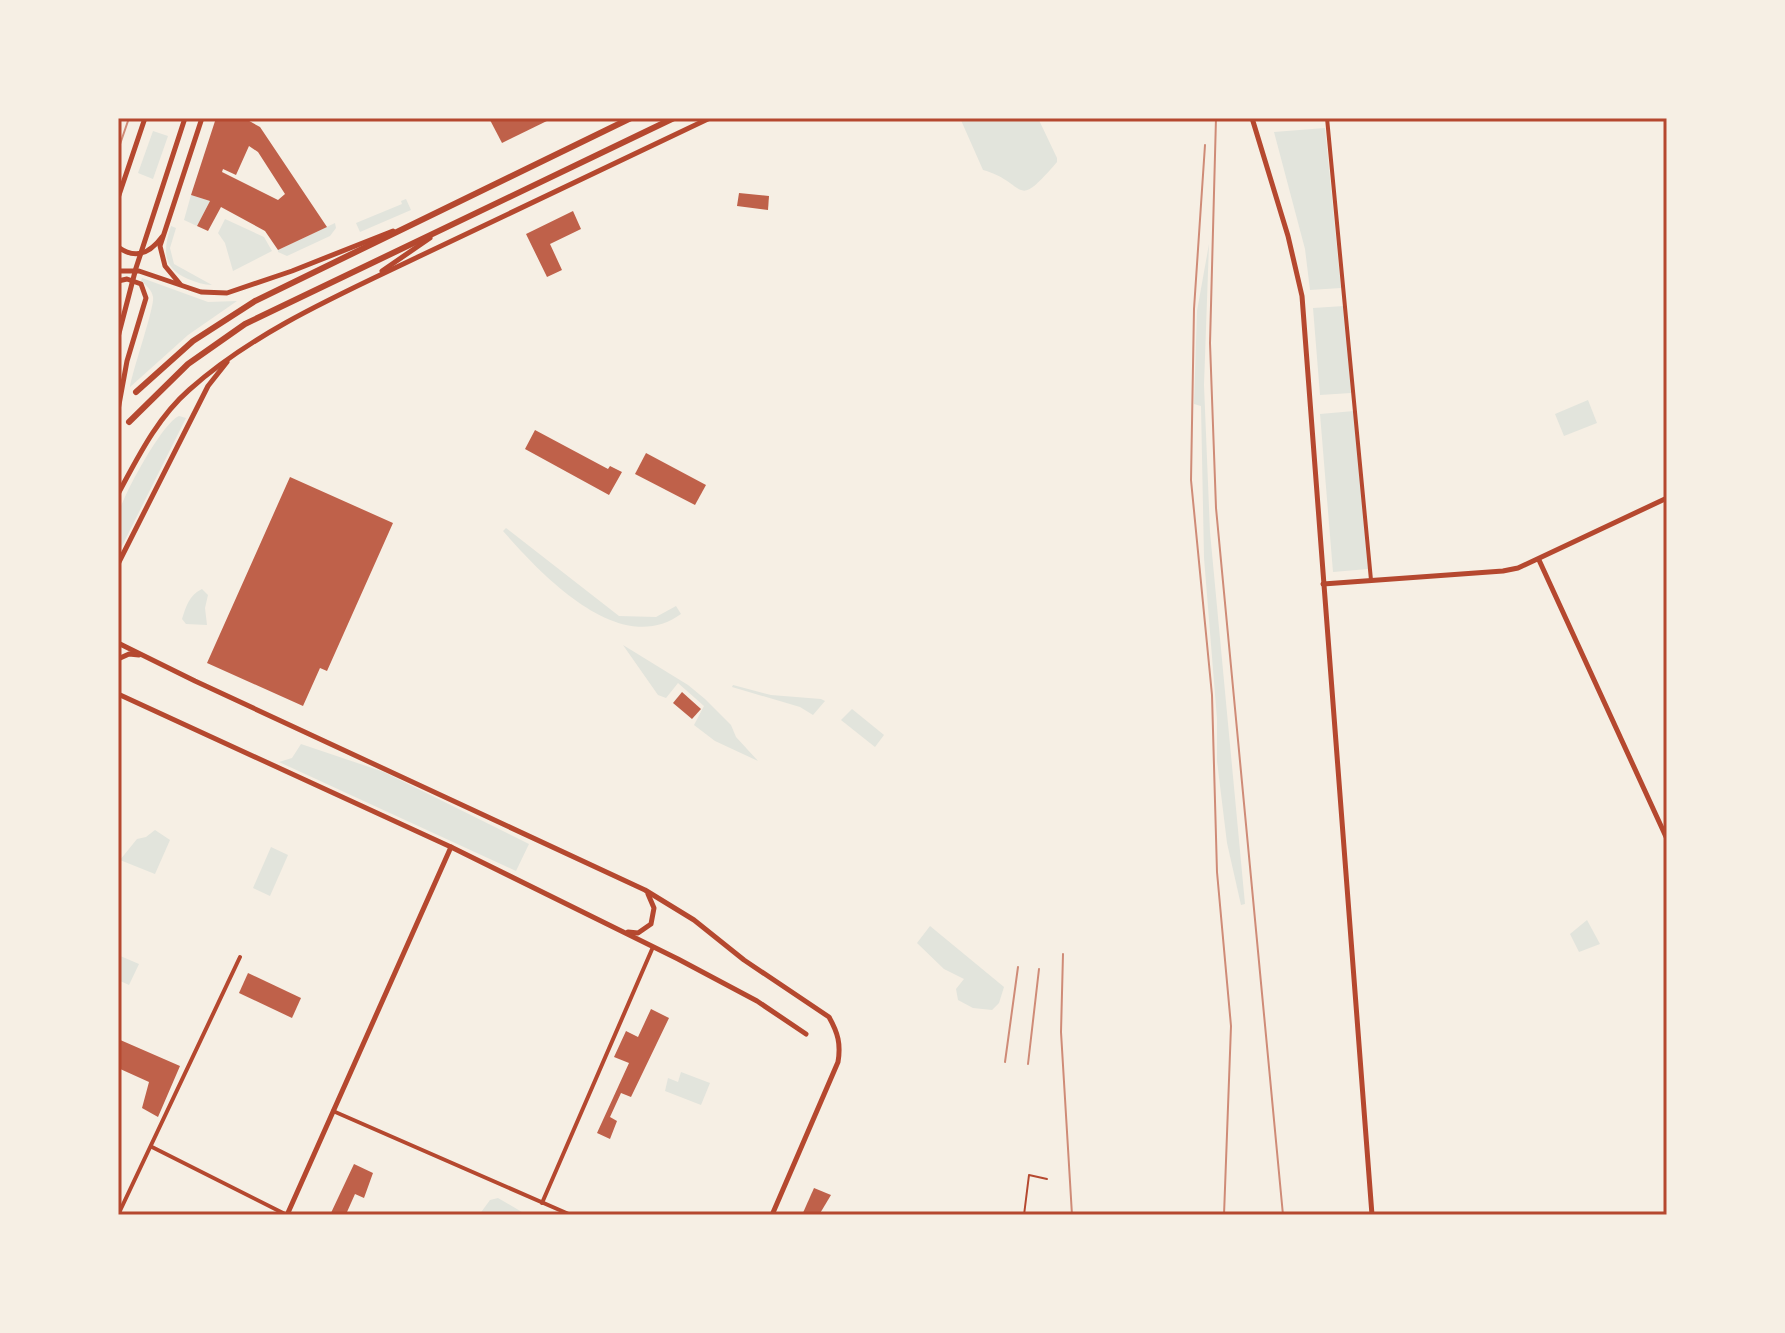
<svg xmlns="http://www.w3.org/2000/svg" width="1785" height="1333" viewBox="0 0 1785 1333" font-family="Lora,serif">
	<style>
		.green { fill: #e2e4dc }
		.building { fill: #bf614a; fill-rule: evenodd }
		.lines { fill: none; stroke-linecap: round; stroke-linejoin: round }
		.service { stroke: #b5482f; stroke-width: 2 }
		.minor { stroke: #b5482f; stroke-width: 4 }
		.tertiary { stroke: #b5482f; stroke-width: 5 }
		.secondary { stroke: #b5482f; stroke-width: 5 }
		.primary { stroke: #b5482f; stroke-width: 6 }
		.tram { stroke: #cf8b77; stroke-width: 2 }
		.rail { stroke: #cf8b77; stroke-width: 2 }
		.neatline { fill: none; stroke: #b5482f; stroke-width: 3 }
	</style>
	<rect width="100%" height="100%" fill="#f6efe4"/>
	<!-- green -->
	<g class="green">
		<path d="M960,118H994L997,121L1038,118L1057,158V162C1013,213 1029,183 983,170Z"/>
		<polygon points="1325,128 1341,288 1310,290 1305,249 1274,132"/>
		<polygon points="153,131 168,136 153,179 138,173"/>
		<polygon points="191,195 210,201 197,226 184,220"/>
		<polygon points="406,199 411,210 360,232 356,223 402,204 401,201"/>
		<polygon points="225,219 264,237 272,251 233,271 225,243 218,233"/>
		<polygon points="335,223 336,228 330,236 287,256 278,252 278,250"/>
		<path d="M171,226L176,228L170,248L174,264L212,285C204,285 196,282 188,279C162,268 163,250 171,226Z"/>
		<polygon points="1209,244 1204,385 1210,532 1245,904 1241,905 1227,843 1217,761 1217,719 1204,558 1201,406 1194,404 1197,311"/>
		<path d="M142,278L208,302L237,301L188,335L130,387C133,369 155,306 153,297C152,290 146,285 141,281Z"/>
		<polygon points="1344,306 1351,393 1320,395 1313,308"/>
		<polygon points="1588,400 1597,423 1564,436 1555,414"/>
		<polygon points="1354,411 1368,569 1333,572 1320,414"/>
		<path d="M179,416L186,418L118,554C118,543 115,528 118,516C122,497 162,423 179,416Z"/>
		<path d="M506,528L619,616L656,617L676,606L681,614C620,659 541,574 503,531Z"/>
		<path d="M202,589L208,595L205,608L207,625L186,624L182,619C186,607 189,595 202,589Z"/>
		<polygon points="623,645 688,685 705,699 731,725 736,737 758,761 715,741 694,725 704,706 678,683 666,698 658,695"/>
		<polygon points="733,685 771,695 821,699 825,701 813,715 800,707 732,687"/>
		<polygon points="852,709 884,735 875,747 841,720"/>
		<polygon points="301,744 384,772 529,844 516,871 279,762 292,758"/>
		<polygon points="155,830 170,840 155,874 120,860 137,839 146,837"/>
		<polygon points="271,847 288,855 270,896 253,888"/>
		<polygon points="1587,920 1600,944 1579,952 1570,934"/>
		<polygon points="930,926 1004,987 999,1003 992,1010 973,1008 958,1000 956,989 964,979 944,969 917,943"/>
		<polygon points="118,955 139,964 129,985 118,980"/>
		<polygon points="681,1072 710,1083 701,1105 665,1091 668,1078 678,1082"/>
		<polygon points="498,1198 527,1215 479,1215 490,1200"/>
	</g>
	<!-- building -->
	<g class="building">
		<path d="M216,118H244L260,127L327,227L278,250L265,231L221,207L208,231L197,226L210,201L191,195ZM249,146L258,152L285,194L278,200L222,172L223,169L236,175Z"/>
		<polygon points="493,118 553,118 502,143 490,120"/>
		<polygon points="739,193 769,196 768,210 737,206"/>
		<polygon points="573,211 581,229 550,244 562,270 547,277 526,234"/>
		<polygon points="535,430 608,469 610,466 622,472 609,495 525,449"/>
		<polygon points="646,453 706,485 695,505 635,474"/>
		<polygon points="290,477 393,523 327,671 320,668 303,706 207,663"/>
		<polygon points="682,692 701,709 692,719 673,703"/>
		<polygon points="248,973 301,998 292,1018 239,993"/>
		<polygon points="651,1009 669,1018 631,1097 621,1093 610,1117 617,1121 610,1139 597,1133 629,1063 614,1057 626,1031 638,1037"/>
		<polygon points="118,1039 180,1066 158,1117 142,1108 149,1082 118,1068"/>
		<polygon points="354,1164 373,1173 364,1198 355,1194 347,1212 353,1215 330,1215"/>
		<polygon points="814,1188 831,1195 819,1215 802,1215"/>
	</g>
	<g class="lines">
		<!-- service -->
		<polyline class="service" points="1024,1215 1029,1175 1047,1179"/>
		<!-- minor -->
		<g class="minor">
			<polyline points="1327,118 1371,580"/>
			<polyline points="333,1111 571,1215"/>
			<polyline points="152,1147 287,1215"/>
			<polyline points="542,1203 653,947"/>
			<polyline points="118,1215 240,957"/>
		</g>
		<!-- tertiary -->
		<g class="tertiary">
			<path d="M118,247C136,260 150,253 162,237"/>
			<polyline points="1539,560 1667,839"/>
			<polyline points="118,564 208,386 227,362"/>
			<polyline points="1323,584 1503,571 1518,568 1667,498"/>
			<path d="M118,643L195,681L645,890L694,920L744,960L829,1017C838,1033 841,1044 838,1062L772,1215"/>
			<polyline points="118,659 129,654 139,655"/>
			<polyline points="118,694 451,847 678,959 757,1001 806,1034"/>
			<polyline points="628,932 638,933 651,924 654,908 648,894"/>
			<polyline points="287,1215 451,847"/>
		</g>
		<!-- secondary -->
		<g class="secondary">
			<polyline points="1252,118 1288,236 1302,296 1372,1215"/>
			<polyline points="118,198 145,118"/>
			<polyline points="118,271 139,271 201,292 227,293 292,271 393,231"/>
			<polyline points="382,271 430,238"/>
			<polyline points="118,281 127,279 141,284 146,298 127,361 118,410"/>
			<polyline points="180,284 165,266 160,246 202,118"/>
			<polyline points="118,337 136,268 185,118"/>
			<path d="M118,494C138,457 157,418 189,390C255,331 341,294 420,256C516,210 613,164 710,118"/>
		</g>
		<!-- primary -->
		<g class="primary">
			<polyline points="136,392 193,341 255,301 631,118"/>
			<polyline points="129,422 188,364 245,324 674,118"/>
		</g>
		<!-- tram -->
		<polyline class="tram" points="118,150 129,118"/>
		<!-- rail -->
		<g class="rail">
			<polyline points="1216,118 1210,343 1216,508 1283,1215"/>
			<polyline points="1205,145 1194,309 1191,480 1212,695 1217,872 1231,1026 1224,1215"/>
			<polyline points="1063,954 1061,1032 1072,1215"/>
			<polyline points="1005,1062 1018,967"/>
			<polyline points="1028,1064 1039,969"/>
		</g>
	</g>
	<!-- border -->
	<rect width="1785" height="1333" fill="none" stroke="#f6efe4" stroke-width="240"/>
	<rect x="120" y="120" width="1545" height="1093" class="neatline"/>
</svg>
